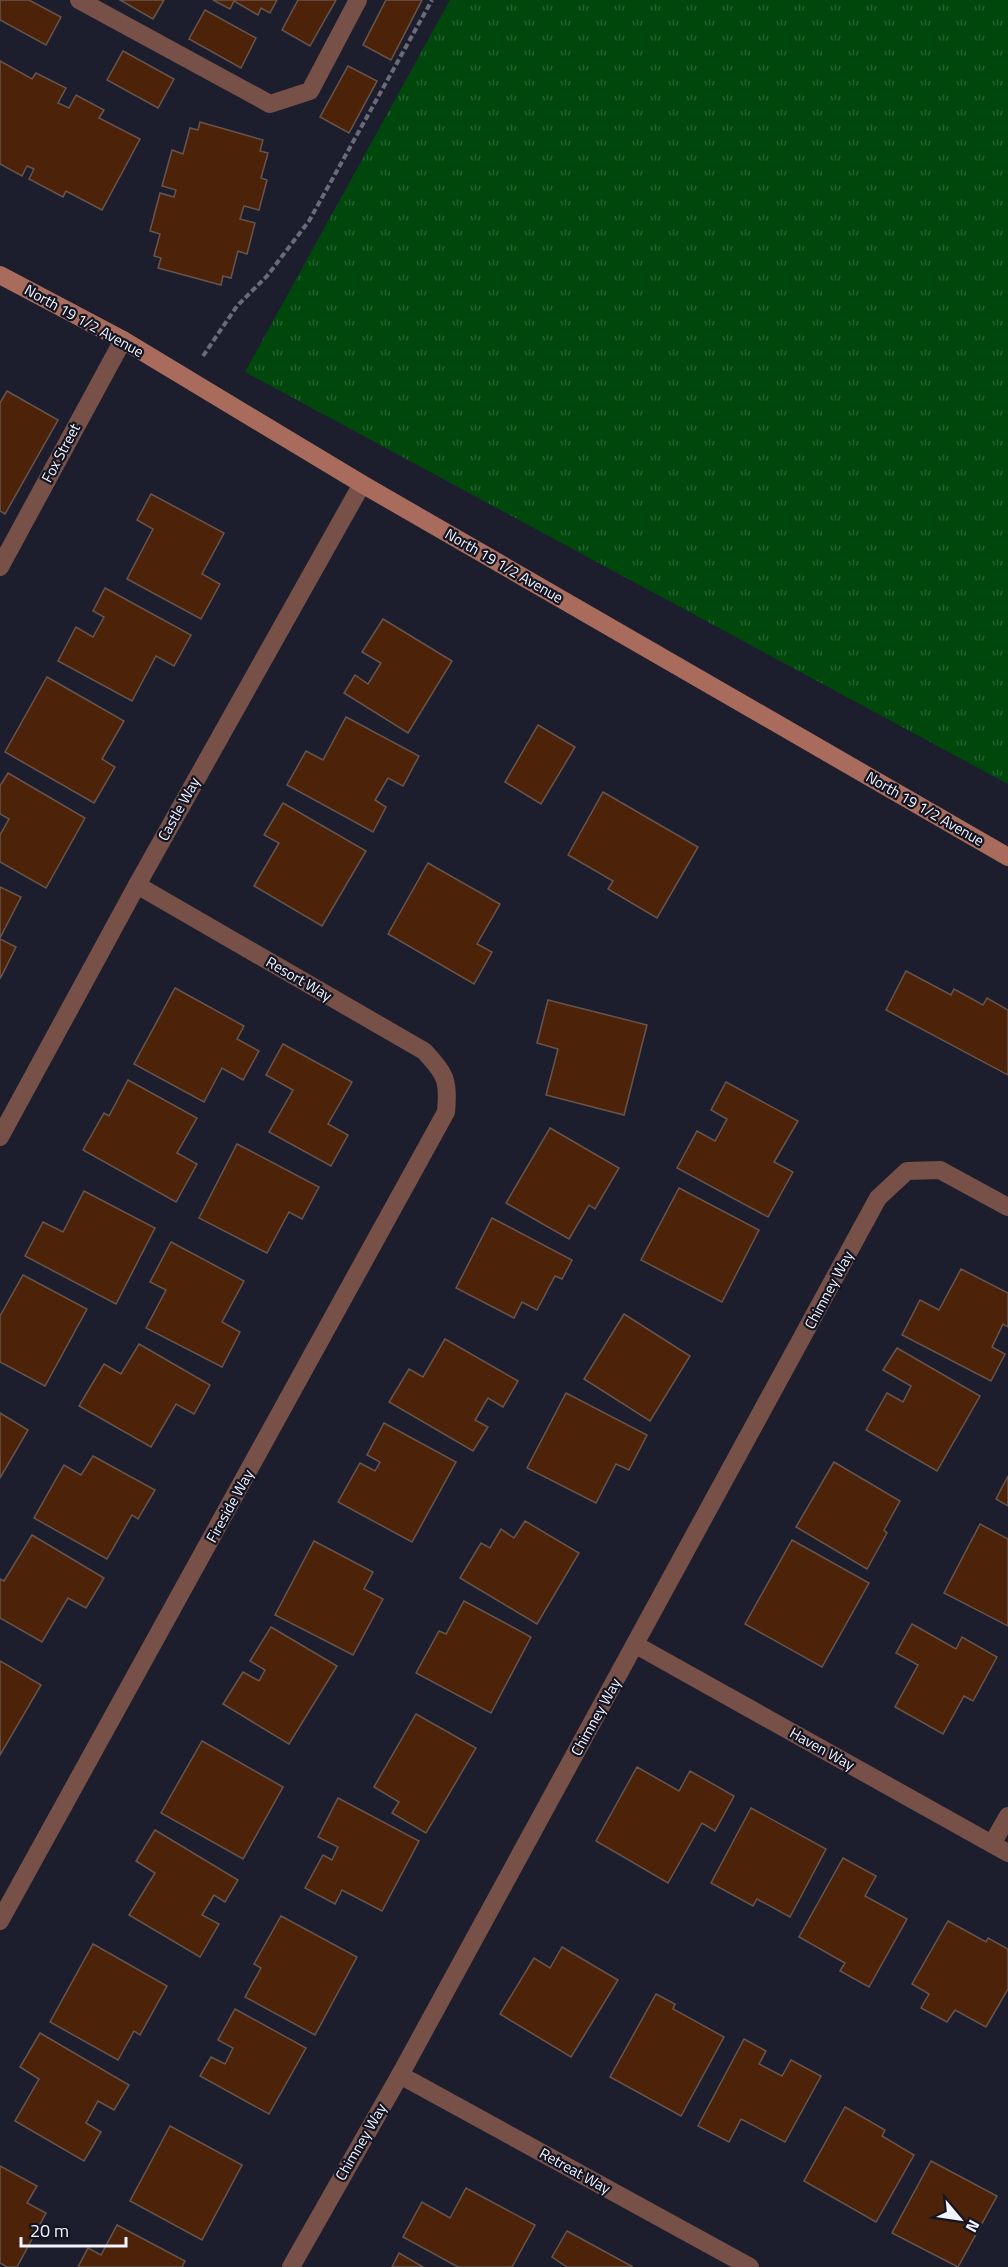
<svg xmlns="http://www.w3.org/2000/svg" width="1008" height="2267" viewBox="0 0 1008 2267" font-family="'Titillium Web',sans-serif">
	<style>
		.grass { fill: url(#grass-tufts) }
		.building { fill: #4c2309; stroke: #67554c; stroke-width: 1.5 }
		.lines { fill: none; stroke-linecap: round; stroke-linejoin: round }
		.path { stroke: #6a6b78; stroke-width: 4; stroke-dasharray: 6 3; stroke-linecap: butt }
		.lane { stroke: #775147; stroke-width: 18 }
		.street { stroke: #775147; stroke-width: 18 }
		.secondary { stroke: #a96c5c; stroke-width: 18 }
		.labels { text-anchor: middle; stroke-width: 4.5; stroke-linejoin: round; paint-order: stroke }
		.street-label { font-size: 15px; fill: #f2f4fe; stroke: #141523 }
	</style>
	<defs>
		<pattern id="grass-tufts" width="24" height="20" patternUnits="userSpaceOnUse" patternTransform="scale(1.5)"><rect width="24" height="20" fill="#00470b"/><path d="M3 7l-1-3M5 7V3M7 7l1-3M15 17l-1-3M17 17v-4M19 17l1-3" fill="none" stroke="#266230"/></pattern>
	</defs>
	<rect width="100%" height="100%" fill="#1d1e2d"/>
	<!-- grass -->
	<polygon class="grass" points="450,0 1008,0 1008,784 245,372"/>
	<!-- building -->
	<g class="building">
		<polygon points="0,0 29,0 61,17 46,45 0,20"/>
		<polygon points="120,0 164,0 153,19"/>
		<polygon points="213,0 277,0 270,13 261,8 258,15 234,1 230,9"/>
		<polygon points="298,0 336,0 310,46 282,30"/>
		<polygon points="386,0 422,0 391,60 363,45"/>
		<polygon points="205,10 256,38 241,68 189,39"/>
		<polygon points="123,51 174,79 158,108 107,80"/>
		<polygon points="0,61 32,79 36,73 66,88 58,103 69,108 76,95 104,110 99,118 140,139 102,210 66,191 63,197 29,179 34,169 27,166 22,176 0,164"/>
		<polygon points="348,66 377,81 349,133 320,117"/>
		<polygon points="200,122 263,140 260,151 268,153 261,178 267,180 259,210 244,206 240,219 255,223 247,254 238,251 231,278 223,276 221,285 158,268 161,258 154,256 160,234 150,231 160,193 174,197 176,190 162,186 172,150 183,154 190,128 198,130"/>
		<polygon points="7,391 58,420 5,514 0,511 0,403"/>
		<polygon points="151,494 224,533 202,574 220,584 201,619 127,579 153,529 137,520"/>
		<polygon points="105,588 191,635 174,666 156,656 132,701 58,661 76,627 93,637 104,617 93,611"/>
		<polygon points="383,619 452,661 408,733 344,693 355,675 368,684 381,663 362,652"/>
		<polygon points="47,677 124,721 102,759 115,767 94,803 5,752"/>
		<polygon points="346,717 419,756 403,786 388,778 375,800 386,807 373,832 287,785 306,751 323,760"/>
		<polygon points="538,725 575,747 541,804 505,782"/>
		<polygon points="8,773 85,818 46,888 0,862 0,835 9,819 0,814 0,786"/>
		<polygon points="603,792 698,847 657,918 608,889 613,881 568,855"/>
		<polygon points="283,803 366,851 322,926 254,886 279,843 264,835"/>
		<polygon points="428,863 500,904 477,944 492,952 474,984 388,934"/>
		<polygon points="0,887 21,897 0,938"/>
		<polygon points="0,939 16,947 0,979"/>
		<polygon points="906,971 951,995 954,989 983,1005 987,998 1008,1010 1008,1075 886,1010"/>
		<polygon points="175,988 244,1026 237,1039 259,1051 243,1080 222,1068 204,1102 134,1064"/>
		<polygon points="548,1000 647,1025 624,1115 546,1095 558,1049 537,1043"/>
		<polygon points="283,1044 352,1082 328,1124 348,1135 331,1166 269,1132 293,1090 266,1075"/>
		<polygon points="128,1080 197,1118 177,1153 197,1164 176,1202 83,1150 104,1113 109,1116"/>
		<polygon points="726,1082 798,1121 774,1162 793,1172 768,1217 677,1168 697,1131 715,1141 727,1119 711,1110"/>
		<polygon points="550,1128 619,1168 595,1209 589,1205 569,1239 506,1203"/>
		<polygon points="237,1144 319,1187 302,1219 289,1212 267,1253 199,1218"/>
		<polygon points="679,1188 759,1230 722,1302 641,1260"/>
		<polygon points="84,1191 155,1228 116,1304 25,1256 43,1222 63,1232"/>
		<polygon points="492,1218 572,1260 562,1279 555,1276 537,1310 522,1302 514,1318 456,1288"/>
		<polygon points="171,1242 244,1281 222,1322 240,1332 222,1367 146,1328 166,1290 150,1282"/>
		<polygon points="961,1269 1008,1293 1008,1327 1003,1324 992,1347 1005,1354 991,1381 902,1335 920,1300 939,1310"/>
		<polygon points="23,1275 87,1309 45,1386 0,1362 0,1316"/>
		<polygon points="624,1314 690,1356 650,1421 584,1379"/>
		<polygon points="445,1339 518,1381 503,1407 488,1398 475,1420 488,1427 473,1451 389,1402 409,1369 423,1377"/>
		<polygon points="139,1344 210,1385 194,1414 176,1404 151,1447 79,1406 104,1364 121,1374"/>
		<polygon points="897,1348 980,1396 937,1471 866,1430 887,1393 903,1402 911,1386 883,1370"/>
		<polygon points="566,1393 647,1435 629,1470 616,1464 596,1503 527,1468"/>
		<polygon points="0,1413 28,1430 0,1478"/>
		<polygon points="384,1423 456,1462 412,1542 338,1502 360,1463 375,1471 380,1462 367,1455"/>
		<polygon points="93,1456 155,1490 138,1519 132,1515 107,1559 34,1518 64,1465 81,1475"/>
		<polygon points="834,1462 900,1501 884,1530 887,1533 867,1569 796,1527"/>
		<polygon points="1008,1476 1008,1506 996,1499"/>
		<polygon points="525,1521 579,1553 537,1624 460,1578 481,1543 490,1548 501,1529 514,1538"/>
		<polygon points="980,1524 1008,1539 1008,1626 944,1593"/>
		<polygon points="32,1535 104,1578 86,1608 68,1598 42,1642 0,1618 0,1579 4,1581"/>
		<polygon points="792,1540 869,1583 822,1667 745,1624"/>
		<polygon points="314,1541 373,1572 364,1589 383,1599 353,1655 275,1615"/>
		<polygon points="464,1601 531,1637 491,1713 416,1673 439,1631 446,1634"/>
		<polygon points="912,1624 956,1649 962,1637 997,1657 973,1701 964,1696 943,1734 895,1707 918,1665 896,1653"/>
		<polygon points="271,1627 337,1666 289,1744 223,1704 243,1672 259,1681 265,1670 250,1661"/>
		<polygon points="0,1661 41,1685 0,1755"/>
		<polygon points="416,1714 476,1748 426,1833 392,1813 399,1802 374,1787"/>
		<polygon points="202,1741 283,1787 243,1859 161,1813"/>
		<polygon points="637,1767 679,1791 690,1771 734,1796 715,1831 702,1823 668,1883 596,1841"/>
		<polygon points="338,1798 419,1841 382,1911 342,1890 335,1904 305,1888 323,1855 332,1860 338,1847 318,1837"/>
		<polygon points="751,1808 826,1849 790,1917 757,1899 753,1906 711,1883"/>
		<polygon points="155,1830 238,1880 225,1902 214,1895 202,1915 219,1924 200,1957 129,1915 155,1873 136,1861"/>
		<polygon points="843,1858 876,1876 865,1896 907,1919 869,1987 840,1971 845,1963 799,1937"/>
		<polygon points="281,1916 357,1957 315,2035 245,1997 261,1968 254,1964"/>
		<polygon points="948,1921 986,1942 988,1938 1008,1949 1008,1989 986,2027 955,2010 947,2022 921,2008 929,1994 912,1984"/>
		<polygon points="93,1944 167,1986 140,2035 134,2031 118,2060 50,2022"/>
		<polygon points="562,1947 618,1980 571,2057 500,2014 534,1958 550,1968"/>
		<polygon points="656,1994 675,2004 673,2009 724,2037 681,2116 610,2077"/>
		<polygon points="235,2009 306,2048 269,2114 200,2076 211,2057 225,2064 233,2048 218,2040"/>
		<polygon points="40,2033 129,2085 114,2110 98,2101 86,2123 101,2132 84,2161 15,2121 39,2079 20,2067"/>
		<polygon points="744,2039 766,2051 759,2064 782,2076 791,2060 821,2076 785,2142 741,2119 729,2142 698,2126"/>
		<polygon points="845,2107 885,2130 882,2136 914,2155 876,2222 804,2181"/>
		<polygon points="170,2126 242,2165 202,2240 130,2201"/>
		<polygon points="931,2161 997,2196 958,2267 892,2233"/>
		<polygon points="0,2166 37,2186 27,2203 46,2213 17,2267 7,2267 0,2263"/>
		<polygon points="466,2188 535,2225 512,2267 458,2267 403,2237 422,2202 450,2218"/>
		<polygon points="117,2225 185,2261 182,2267 78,2267 88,2248 101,2255"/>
		<polygon points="567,2231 633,2267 567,2267 552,2257"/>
		<polygon points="399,2253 423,2267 392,2267"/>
	</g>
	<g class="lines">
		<!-- path -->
		<polyline class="path" points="203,356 237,306 267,276 309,221 432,0"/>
		<!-- lane -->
		<polyline class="lane" points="79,0 270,104 310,91 358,0"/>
		<!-- street -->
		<g class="street">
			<polyline points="0,567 123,340"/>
			<polyline points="0,1137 137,885 362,484"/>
			<polyline points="636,1645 1008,1853"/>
			<polyline points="992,1844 1008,1816"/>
			<path d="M0,1921L446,1112C449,1081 446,1074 424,1051L137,885"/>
			<polyline points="400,2075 750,2267"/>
			<polyline points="291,2267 400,2075 878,1198 907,1171 940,1170 1008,1207"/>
		</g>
		<!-- secondary -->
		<polyline class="secondary" points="0,275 123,340 362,484 1008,857"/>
	</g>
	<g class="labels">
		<!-- street labels -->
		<g class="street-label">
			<text transform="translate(84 321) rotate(29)" y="5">North 19 1/2 Avenue</text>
			<text transform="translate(61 453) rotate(-62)" y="5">Fox Street</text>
			<text transform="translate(504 566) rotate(30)" y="5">North 19 1/2 Avenue</text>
			<text transform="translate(179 809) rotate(-61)" y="5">Castle Way</text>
			<text transform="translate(925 809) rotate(30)" y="5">North 19 1/2 Avenue</text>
			<text transform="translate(299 979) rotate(30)" y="5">Resort Way</text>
			<text transform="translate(829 1290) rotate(-62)" y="5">Chimney Way</text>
			<text transform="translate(230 1506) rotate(-61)" y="5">Fireside Way</text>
			<text transform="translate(596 1717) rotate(-61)" y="5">Chimney Way</text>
			<text transform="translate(822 1749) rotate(29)" y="5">Haven Way</text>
			<text transform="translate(361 2142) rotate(-60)" y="5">Chimney Way</text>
			<text transform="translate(575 2171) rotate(29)" y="5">Retreat Way</text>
		</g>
	</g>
	<!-- north arrow -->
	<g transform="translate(960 2219) rotate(119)" stroke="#141523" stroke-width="4.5" paint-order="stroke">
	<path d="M0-4.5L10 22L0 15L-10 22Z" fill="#f2f4fe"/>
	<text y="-9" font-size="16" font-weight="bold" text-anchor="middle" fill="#f2f4fe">N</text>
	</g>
	<!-- scale -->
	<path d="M21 2237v9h105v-9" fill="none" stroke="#f2f4fe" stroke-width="3"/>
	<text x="30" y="2237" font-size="18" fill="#f2f4fe" stroke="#141523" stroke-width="4.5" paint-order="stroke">20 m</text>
</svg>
